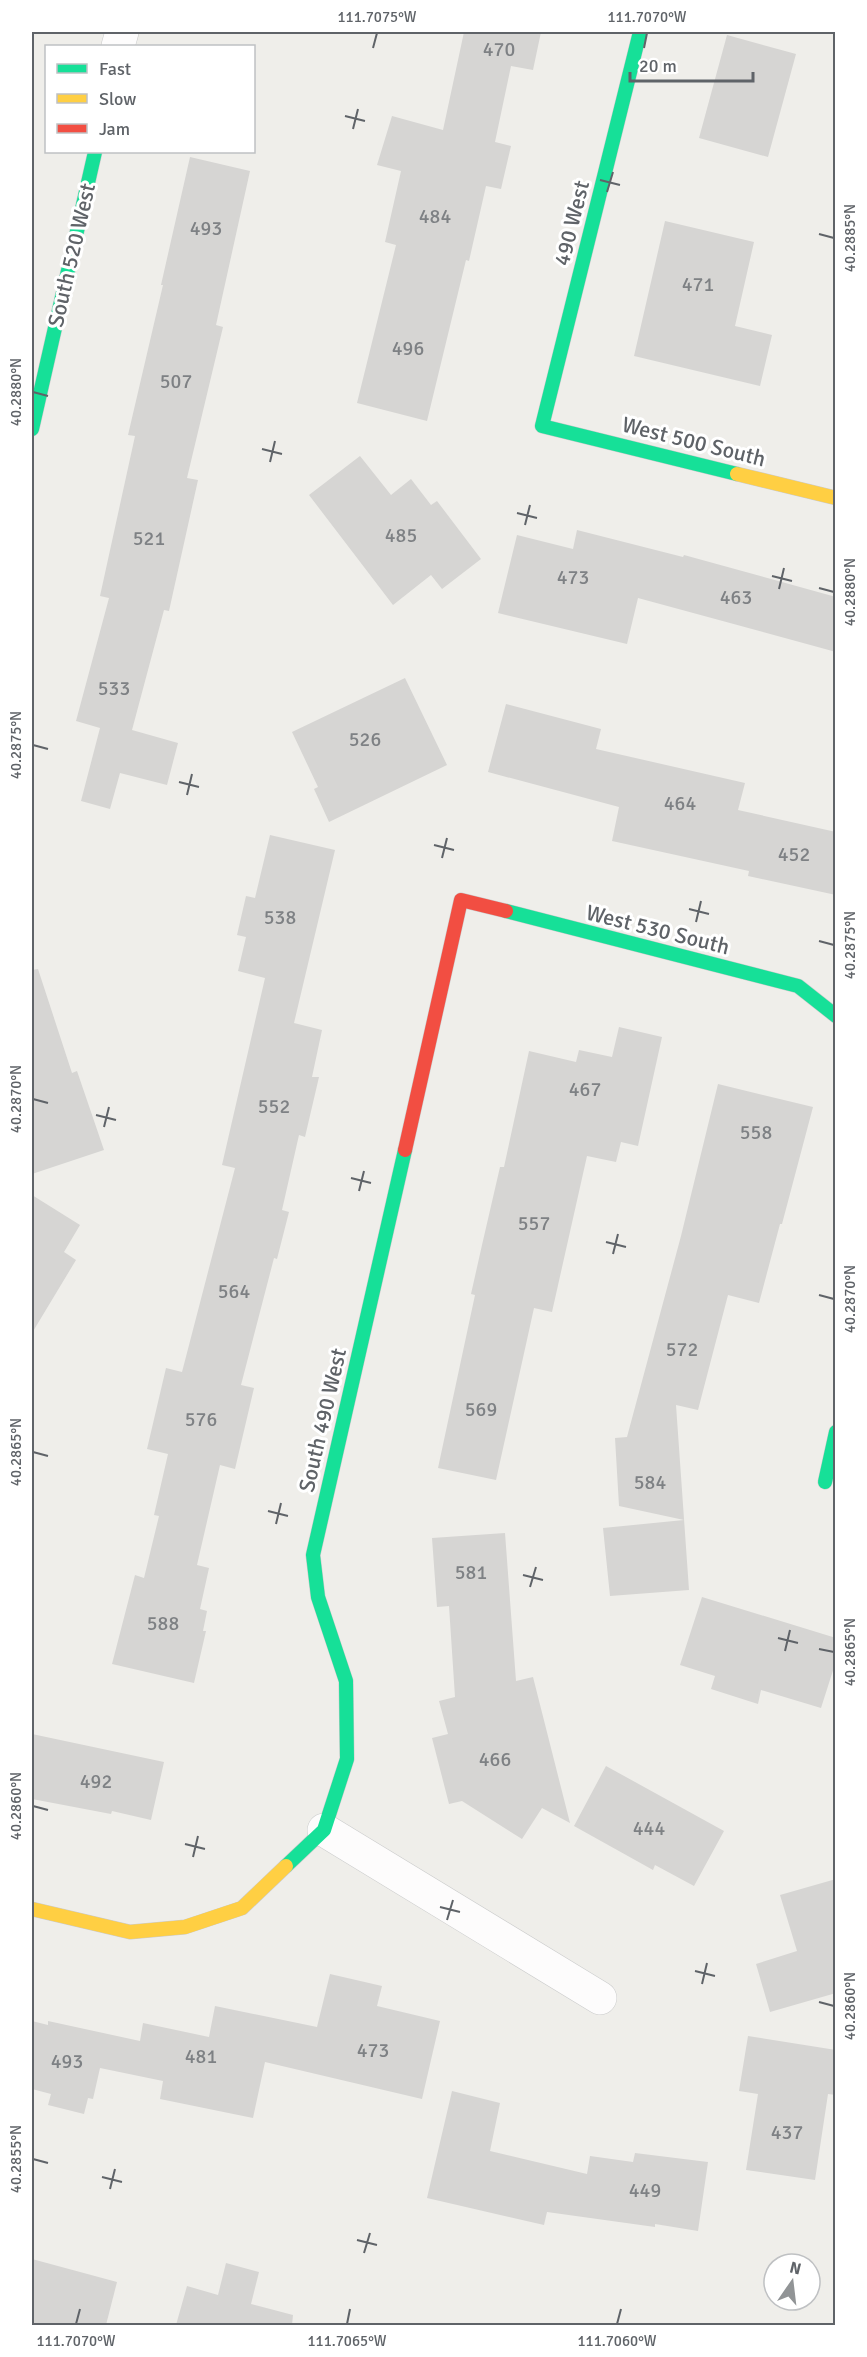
<svg xmlns="http://www.w3.org/2000/svg" width="867" height="2357" viewBox="0 0 867 2357" font-family="Signika,sans-serif">
	<style>
		.building { fill: #d6d5d3 }
		.lines { fill: none; stroke-linecap: round; stroke-linejoin: round }
		.street-casing { stroke: #cbcccc; stroke-width: 34 }
		.fast-casing { stroke: #cacacb; stroke-width: 15 }
		.slow-casing { stroke: #cacacb; stroke-width: 15 }
		.jam-casing { stroke: #cacacb; stroke-width: 15 }
		.street { stroke: #fdfcfc; stroke-width: 33 }
		.fast { stroke: #16e098; stroke-width: 14 }
		.slow { stroke: #ffcf43; stroke-width: 14 }
		.jam { stroke: #f24e42; stroke-width: 14 }
		.ticks { fill: none; stroke: #5f6368; stroke-width: 2 }
		.labels { text-anchor: middle; stroke-width: 6; stroke-linejoin: round; paint-order: stroke }
		.number-label { font-size: 20px; fill: #7e8184 }
		.street-label { font-size: 22px; fill: #5f6368; stroke: #fff }
		.neatline { fill: none; stroke: #5f6368; stroke-width: 2 }
		.ticks-label { font-size: 15px; text-anchor: middle; fill: #5f6368 }
	</style>
	<rect width="100%" height="100%" fill="#efeeea"/>
	<!-- building -->
	<g class="building">
		<polygon points="464,32 541,32 533,70 511,66 495,142 511,146 501,189 486,186 469,261 466,260 427,421 357,403 396,245 385,242 401,171 377,165 392,116 443,130"/>
		<polygon points="727,35 796,54 768,157 699,138"/>
		<polygon points="190,157 250,171 216,325 223,327 187,478 198,480 169,611 164,610 132,730 178,743 167,785 120,773 110,809 81,801 100,728 76,721 109,598 100,596 135,436 128,435 163,285 161,285"/>
		<polygon points="665,221 754,242 735,326 772,335 760,386 634,356"/>
		<polygon points="360,456 391,495 411,479 431,505 437,501 481,559 442,589 431,575 393,605 309,495"/>
		<polygon points="577,530 683,557 684,555 836,597 836,652 638,598 627,644 498,613 517,535 573,549"/>
		<polygon points="405,678 447,765 329,822 314,789 318,787 292,732"/>
		<polygon points="506,704 601,729 596,749 745,783 738,810 836,832 836,895 748,876 749,871 612,841 619,807 488,772"/>
		<polygon points="270,835 335,850 294,1023 322,1030 312,1077 319,1077 305,1137 299,1135 282,1210 289,1212 277,1259 274,1258 241,1385 254,1388 235,1469 220,1465 197,1565 209,1568 200,1609 207,1611 203,1631 206,1631 194,1683 112,1664 135,1575 144,1578 159,1516 154,1515 168,1454 147,1449 166,1368 182,1372 235,1168 222,1165 265,978 238,971 246,937 237,935 246,896 255,898"/>
		<polygon points="38,969 72,1073 77,1071 104,1150 32,1174 32,970"/>
		<polygon points="619,1027 662,1037 638,1146 621,1142 616,1162 587,1156 552,1312 534,1308 496,1480 438,1468 475,1295 471,1294 482,1245 500,1167 504,1167 529,1051 576,1062 579,1050 612,1057"/>
		<polygon points="718,1084 813,1107 782,1224 780,1224 759,1303 728,1295 698,1410 676,1405 689,1590 610,1596 603,1528 684,1520 619,1506 615,1438 627,1437 681,1236"/>
		<polygon points="32,1195 80,1225 64,1252 76,1260 32,1333"/>
		<polygon points="505,1533 516,1681 533,1677 570,1823 542,1808 522,1839 462,1801 449,1804 432,1738 448,1734 439,1701 455,1697 449,1606 437,1607 432,1538"/>
		<polygon points="702,1597 836,1638 836,1661 821,1708 761,1690 758,1704 711,1689 715,1676 680,1665"/>
		<polygon points="32,1734 164,1762 151,1820 112,1811 111,1814 32,1799"/>
		<polygon points="606,1766 724,1831 694,1886 655,1865 653,1870 574,1826"/>
		<polygon points="836,1879 836,1993 770,2012 756,1964 797,1951 780,1895"/>
		<polygon points="330,1974 382,1986 377,2006 440,2021 422,2099 265,2062 253,2118 160,2099 163,2081 100,2068 93,2099 88,2098 84,2114 48,2105 51,2094 32,2089 32,2021 48,2025 48,2021 140,2041 143,2023 209,2037 215,2006 317,2027"/>
		<polygon points="748,2036 836,2050 836,2095 828,2094 815,2180 746,2170 758,2094 739,2091"/>
		<polygon points="452,2091 500,2103 490,2151 587,2174 590,2156 633,2162 635,2153 708,2162 698,2231 655,2224 655,2227 547,2212 544,2225 427,2198"/>
		<polygon points="32,2259 117,2282 106,2325 32,2325"/>
		<polygon points="226,2263 259,2272 251,2304 293,2315 292,2325 176,2325 187,2286 218,2295"/>
	</g>
	<g class="lines">
		<!-- street casing -->
		<g class="street-casing">
			<g id="street">
				<polyline points="118,46 122,32"/>
				<polyline points="324,1830 600,1998"/>
			</g>
		</g>
		<!-- fast casing -->
		<g class="fast-casing">
			<g id="fast">
				<polyline points="640,32 542,426 737,474"/>
				<polyline points="32,429 95,152"/>
				<polyline points="506,911 798,986 836,1016"/>
				<polyline points="825,1482 836,1432"/>
				<polyline points="286,1866 324,1830 347,1759 346,1681 318,1597 313,1555 405,1150"/>
			</g>
		</g>
		<!-- slow casing -->
		<g class="slow-casing">
			<g id="slow">
				<polyline points="737,474 836,498"/>
				<polyline points="32,1909 130,1932 185,1927 242,1908 286,1866"/>
			</g>
		</g>
		<!-- jam casing -->
		<g class="jam-casing">
			<polyline id="jam" points="405,1150 461,900 506,911"/>
		</g>
		<!-- street -->
		<use href="#street" class="street"/>
		<!-- fast -->
		<use href="#fast" class="fast"/>
		<!-- slow -->
		<use href="#slow" class="slow"/>
		<!-- jam -->
		<use href="#jam" class="jam"/>
	</g>
	<!-- ticks -->
	<path class="ticks" d="M373,48L377,33M644,48L647,33M345,116L365,121M353,129L358,109M600,180L620,185M607,192L613,172M819,234L834,238M33,392L48,396M262,449L282,454M270,462L275,441M517,513L537,518M525,525L530,505M772,576L792,581M819,588L834,592M779,589L784,568M33,745L48,749M179,782L199,787M187,795L192,774M434,845L454,850M442,858L447,838M689,909L709,914M696,922L701,901M819,941L834,945M33,1099L48,1103M96,1115L116,1120M104,1127L109,1107M351,1178L371,1183M359,1191L364,1171M606,1242L626,1247M613,1254L618,1234M819,1295L834,1299M33,1452L48,1456M268,1511L288,1516M276,1524L281,1503M523,1575L543,1580M530,1587L536,1567M778,1638L798,1643M819,1649L834,1652M785,1651L790,1630M33,1806L48,1810M185,1844L205,1849M193,1857L198,1836M440,1907L460,1912M447,1920L453,1900M695,1971L715,1976M702,1984L707,1963M819,2002L834,2006M33,2159L48,2163M102,2177L122,2182M110,2189L115,2169M357,2240L377,2245M364,2253L370,2233M76,2324L80,2309M347,2324L350,2309M617,2324L621,2309"/>
	<g class="labels">
		<!-- number labels -->
		<g class="number-label">
			<text x="499" y="56">470</text>
			<text x="435" y="223">484</text>
			<text x="206" y="235">493</text>
			<text x="698" y="291">471</text>
			<text x="408" y="355">496</text>
			<text x="176" y="388">507</text>
			<text x="401" y="542">485</text>
			<text x="149" y="545">521</text>
			<text x="573" y="584">473</text>
			<text x="736" y="604">463</text>
			<text x="114" y="695">533</text>
			<text x="365" y="746">526</text>
			<text x="680" y="810">464</text>
			<text x="794" y="861">452</text>
			<text x="280" y="924">538</text>
			<text x="585" y="1096">467</text>
			<text x="274" y="1113">552</text>
			<text x="756" y="1139">558</text>
			<text x="534" y="1230">557</text>
			<text x="234" y="1298">564</text>
			<text x="682" y="1356">572</text>
			<text x="481" y="1416">569</text>
			<text x="201" y="1426">576</text>
			<text x="650" y="1489">584</text>
			<text x="471" y="1579">581</text>
			<text x="163" y="1630">588</text>
			<text x="495" y="1766">466</text>
			<text x="96" y="1788">492</text>
			<text x="649" y="1835">444</text>
			<text x="373" y="2057">473</text>
			<text x="201" y="2063">481</text>
			<text x="67" y="2068">493</text>
			<text x="787" y="2139">437</text>
			<text x="645" y="2197">449</text>
		</g>
		<!-- street labels -->
		<g class="street-label">
			<text transform="translate(571 223) rotate(-76)" y="8">490 West</text>
			<text transform="translate(71 255) rotate(-77)" y="8">South 520 West</text>
			<text transform="translate(694 441) rotate(14)" y="8">West 500 South</text>
			<text transform="translate(658 929) rotate(14)" y="8">West 530 South</text>
			<text transform="translate(322 1420) rotate(-77)" y="8">South 490 West</text>
		</g>
	</g>
	<!-- border -->
	<rect width="867" height="2357" fill="none" stroke="#ffffff" stroke-width="66"/>
	<!-- legend -->
	<rect x="45" y="45" width="210" height="108" fill="#ffffff" stroke="#bfc1c3" stroke-width="1.5"/>
	<rect x="57" y="64" width="30" height="9" fill="#16e098" stroke="#bfc1c3" stroke-width="1.5"/>
	<text x="99" y="75" font-size="18" fill="#5f6368">Fast</text>
	<rect x="57" y="94" width="30" height="9" fill="#ffcf43" stroke="#bfc1c3" stroke-width="1.5"/>
	<text x="99" y="105" font-size="18" fill="#5f6368">Slow</text>
	<rect x="57" y="124" width="30" height="9" fill="#f24e42" stroke="#bfc1c3" stroke-width="1.5"/>
	<text x="99" y="135" font-size="18" fill="#5f6368">Jam</text>
	<!-- north arrow -->
	<g transform="translate(792 2282) rotate(14)"><circle r="28" fill="#ffffff" stroke="#bfc1c3" stroke-width="1.5"/>
	<path d="M0-4.5L10 22L0 15L-10 22Z" fill="#919496"/>
	<text y="-9" font-size="16" font-weight="bold" text-anchor="middle" fill="#5f6368">N</text>
	</g>
	<!-- scale -->
	<path d="M630 72v9h123v-9" fill="none" stroke="#5f6368" stroke-width="3"/>
	<text x="639" y="72" font-size="18" fill="#5f6368" stroke="#ffffff" stroke-width="4.5" paint-order="stroke">20 m</text>
	<rect x="33" y="33" width="801" height="2291" class="neatline"/>
	<g class="ticks-label">
		<text x="377" y="22">111.7075°W</text>
		<text x="647" y="22">111.7070°W</text>
		<text transform="translate(850 238) rotate(-90)" y="5">40.2885°N</text>
		<text transform="translate(16 392) rotate(-90)" y="5">40.2880°N</text>
		<text transform="translate(850 592) rotate(-90)" y="5">40.2880°N</text>
		<text transform="translate(16 745) rotate(-90)" y="5">40.2875°N</text>
		<text transform="translate(850 945) rotate(-90)" y="5">40.2875°N</text>
		<text transform="translate(16 1099) rotate(-90)" y="5">40.2870°N</text>
		<text transform="translate(850 1299) rotate(-90)" y="5">40.2870°N</text>
		<text transform="translate(16 1452) rotate(-90)" y="5">40.2865°N</text>
		<text transform="translate(850 1652) rotate(-90)" y="5">40.2865°N</text>
		<text transform="translate(16 1806) rotate(-90)" y="5">40.2860°N</text>
		<text transform="translate(850 2006) rotate(-90)" y="5">40.2860°N</text>
		<text transform="translate(16 2159) rotate(-90)" y="5">40.2855°N</text>
		<text x="76" y="2346">111.7070°W</text>
		<text x="347" y="2346">111.7065°W</text>
		<text x="617" y="2346">111.7060°W</text>
	</g>
</svg>
